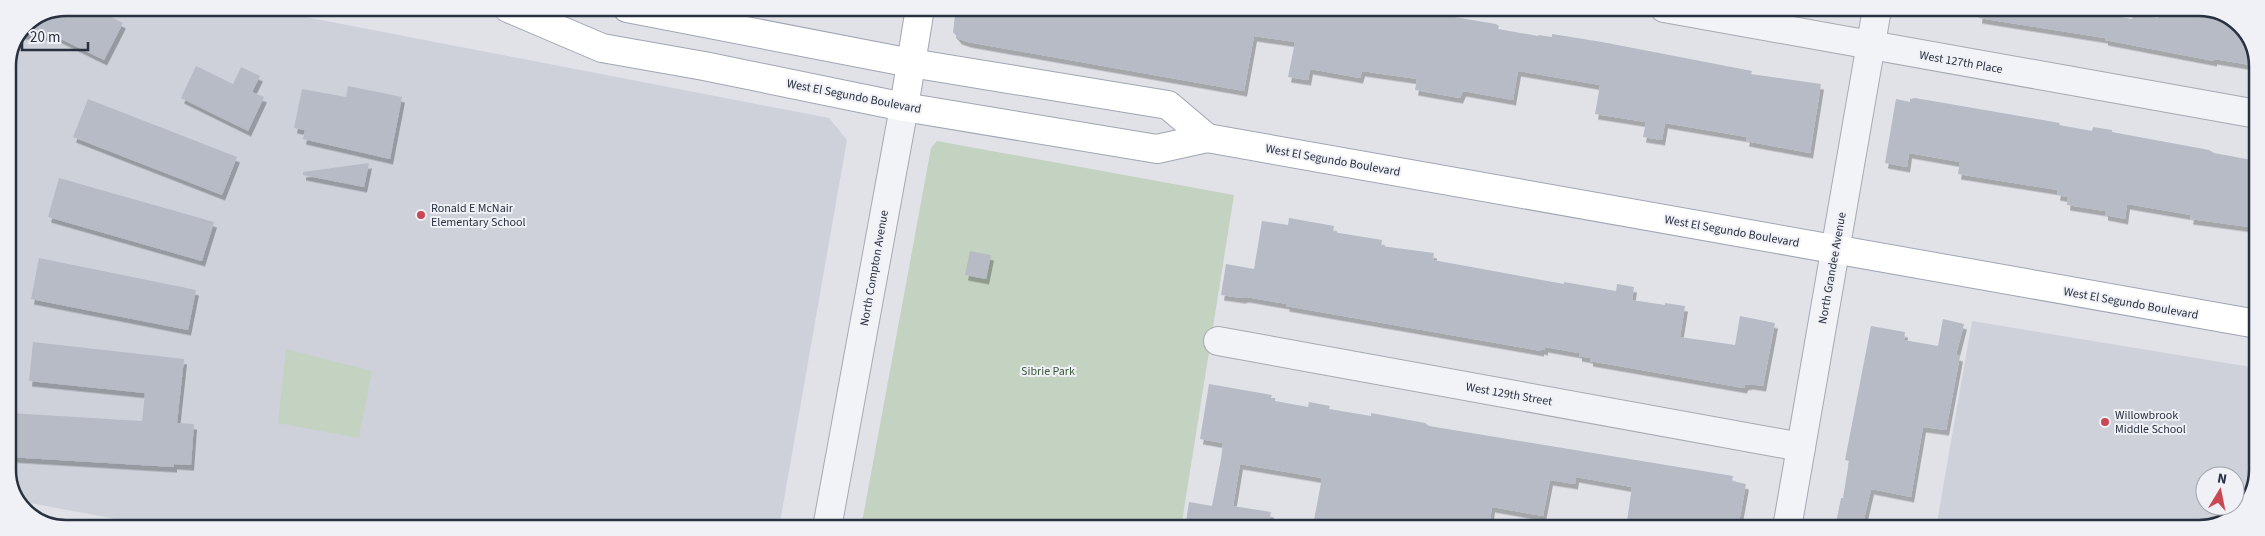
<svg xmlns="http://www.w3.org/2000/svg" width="2265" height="536" viewBox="0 0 2265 536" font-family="'Source Sans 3',sans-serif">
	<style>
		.built { fill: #ced1da; fill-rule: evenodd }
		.green { fill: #c4d2c1 }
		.building { fill: #b7bbc5; filter: url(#shadow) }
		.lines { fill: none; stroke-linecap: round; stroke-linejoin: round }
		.minor-casing { stroke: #a5a9b2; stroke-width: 30 }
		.major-casing { stroke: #9fa6b3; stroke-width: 30 }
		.minor { stroke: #f2f3f7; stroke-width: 28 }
		.major { stroke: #fff; stroke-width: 28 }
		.poi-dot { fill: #c84954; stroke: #eff1f6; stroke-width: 2 }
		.labels { text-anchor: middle; stroke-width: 4; stroke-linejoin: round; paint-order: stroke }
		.street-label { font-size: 12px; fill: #29303f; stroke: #eff1f6 }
		.poi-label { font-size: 12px; fill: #29303f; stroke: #eff1f6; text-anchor: start }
		.park-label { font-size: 12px; fill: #3b5a37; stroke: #eff1f6 }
		.rim { fill: none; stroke: #29303f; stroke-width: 2.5 }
	</style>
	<defs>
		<filter id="shadow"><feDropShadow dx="3" dy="5.5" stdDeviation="0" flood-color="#0004"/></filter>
	</defs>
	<rect width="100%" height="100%" fill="#e0e2e8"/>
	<!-- built -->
	<g class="built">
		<polygon points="67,8 259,8 829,118 847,140 779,528 159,527 19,501 8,477 8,66 25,25"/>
		<path d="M1972,321L2257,368L2256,481L2235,516L2199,528H1936ZM2205,476H2235V506H2205Z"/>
	</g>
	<!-- green -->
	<g class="green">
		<polygon points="937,141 1234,195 1181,528 861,528 931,148"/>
		<polygon points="286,349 372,371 359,438 278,423"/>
	</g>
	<!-- building -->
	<g class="building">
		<polygon points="75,8 93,8 123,23 104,60 55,36 21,34 25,25 46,16 71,16"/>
		<polygon points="956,8 1400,8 1496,24 1499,26 1498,29 1538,36 1539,35 1552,37 1552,34 1602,42 1752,71 1751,74 1821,84 1810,153 1746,141 1747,137 1665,123 1662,140 1643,137 1646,122 1595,114 1600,85 1518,71 1513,100 1463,91 1460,98 1415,90 1417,79 1362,71 1360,78 1310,69 1308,80 1288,77 1295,42 1254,36 1244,91 968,42 959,39 953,32"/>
		<polygon points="1980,9 2093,9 2093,12 2132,19 2133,14 2158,18 2160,9 2210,9 2243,29 2257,66 2214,59 2214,61 2105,40 2105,38 1979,18"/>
		<polygon points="196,66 233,84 241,67 260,76 252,92 264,97 248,131 181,98"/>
		<polygon points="348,86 402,97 390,159 303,139 305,130 294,128 302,89 346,97"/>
		<polygon points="1915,98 2060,123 2059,125 2092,131 2093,127 2112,130 2112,132 2209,150 2214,153 2257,161 2257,228 2190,219 2191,215 2127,204 2125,219 2105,215 2105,211 2067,205 2068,197 2057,195 2058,190 1958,174 1960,162 1909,153 1907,167 1885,163 1896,99 1910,102 1910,99"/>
		<polygon points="88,99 237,157 222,195 73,137"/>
		<polygon points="369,163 364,187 303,175 303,172"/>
		<polygon points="59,178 214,222 202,261 48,217"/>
		<polygon points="1289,218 1334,226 1333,232 1382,240 1381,246 1434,253 1433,260 1564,284 1564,282 1616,291 1617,284 1634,287 1632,300 1665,305 1665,303 1685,306 1680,337 1735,345 1740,316 1775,323 1763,386 1750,384 1745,385 1744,388 1590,361 1590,358 1579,356 1579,353 1545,347 1545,350 1541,349 1541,351 1286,306 1287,304 1246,297 1242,298 1221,295 1226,264 1254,269 1262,221 1288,225"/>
		<polygon points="970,251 991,255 986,279 965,275"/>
		<polygon points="39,258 196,290 188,330 31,299"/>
		<polygon points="1943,319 1964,324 1956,355 1960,356 1946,430 1923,427 1911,497 1871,489 1862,528 1835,528 1841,498 1843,498 1849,461 1845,460 1871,326 1905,332 1904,340 1938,346"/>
		<polygon points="33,342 184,359 177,423 194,424 191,465 174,464 174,467 8,457 9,413 142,421 145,393 29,381"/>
		<polygon points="1209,384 1272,395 1271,398 1275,398 1275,401 1308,407 1309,402 1330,406 1329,409 1371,416 1371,413 1425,423 1429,426 1733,476 1732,481 1746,484 1738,528 1626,528 1632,487 1576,477 1575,484 1550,480 1543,516 1492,507 1489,528 1338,528 1339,525 1314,520 1322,478 1240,464 1233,506 1271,512 1268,528 1185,528 1189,502 1212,506 1221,459 1223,443 1200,439"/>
	</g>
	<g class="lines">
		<!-- minor casing -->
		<g class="minor-casing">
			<g id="minor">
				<polyline points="1664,8 2257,114"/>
				<polyline points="1218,341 1801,447"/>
				<polyline points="827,528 904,107"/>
				<polyline points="1787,528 1877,9"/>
			</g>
		</g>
		<!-- major casing -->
		<g class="major-casing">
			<g id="major">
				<polyline points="508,8 602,48 704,66 904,107 1157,149 1207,138 2257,324"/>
				<polyline points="627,8 911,63 1168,105 1207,138"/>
				<polyline points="904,107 920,8"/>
			</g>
		</g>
		<!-- minor -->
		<use href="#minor" class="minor"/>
		<!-- major -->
		<use href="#major" class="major"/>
	</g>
	<!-- markers -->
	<g class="poi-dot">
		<circle cx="421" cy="215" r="5"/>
		<circle cx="2105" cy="422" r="5"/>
	</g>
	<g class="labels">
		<!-- street labels -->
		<g class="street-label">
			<text transform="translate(1961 62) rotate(10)" y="4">West 127th Place</text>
			<text transform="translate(854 96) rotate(11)" y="4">West El Segundo Boulevard</text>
			<text transform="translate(1333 160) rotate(10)" y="4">West El Segundo Boulevard</text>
			<text transform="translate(1732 231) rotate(10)" y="4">West El Segundo Boulevard</text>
			<text transform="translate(874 268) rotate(-80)" y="4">North Compton Avenue</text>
			<text transform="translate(1832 268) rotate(-80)" y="4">North Grandee Avenue</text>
			<text transform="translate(2131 303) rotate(10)" y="4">West El Segundo Boulevard</text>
			<text transform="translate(1509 394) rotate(10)" y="4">West 129th Street</text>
		</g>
		<!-- poi labels -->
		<g class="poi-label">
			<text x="431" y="212">Ronald E McNair<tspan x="431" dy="14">Elementary School</tspan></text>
			<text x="2115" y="419">Willowbrook<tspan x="2115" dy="14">Middle School</tspan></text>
		</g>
		<!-- park labels -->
		<g class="park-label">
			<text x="1048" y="375">Sibrie Park</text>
		</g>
	</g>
	<!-- crop -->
	<path d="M0 0H2265V536H0ZM66 16H2199A50 50 0 0 1 2249 66V470A50 50 0 0 1 2199 520H66A50 50 0 0 1 16 470V66A50 50 0 0 1 66 16Z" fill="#eff1f6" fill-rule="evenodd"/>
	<path class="rim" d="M66 16H2199A50 50 0 0 1 2249 66V470A50 50 0 0 1 2199 520H66A50 50 0 0 1 16 470V66A50 50 0 0 1 66 16Z"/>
	<!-- north arrow -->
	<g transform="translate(2220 491) rotate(10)"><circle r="24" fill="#eff1f6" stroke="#a0a4ad"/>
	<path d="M0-4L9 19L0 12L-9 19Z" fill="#c84954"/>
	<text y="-8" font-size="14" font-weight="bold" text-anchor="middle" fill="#29303f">N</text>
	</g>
	<!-- scale -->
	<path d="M22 42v8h66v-8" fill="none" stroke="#29303f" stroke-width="2.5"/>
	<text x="30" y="42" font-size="15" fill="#29303f" stroke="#eff1f6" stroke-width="4" paint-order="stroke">20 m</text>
</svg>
